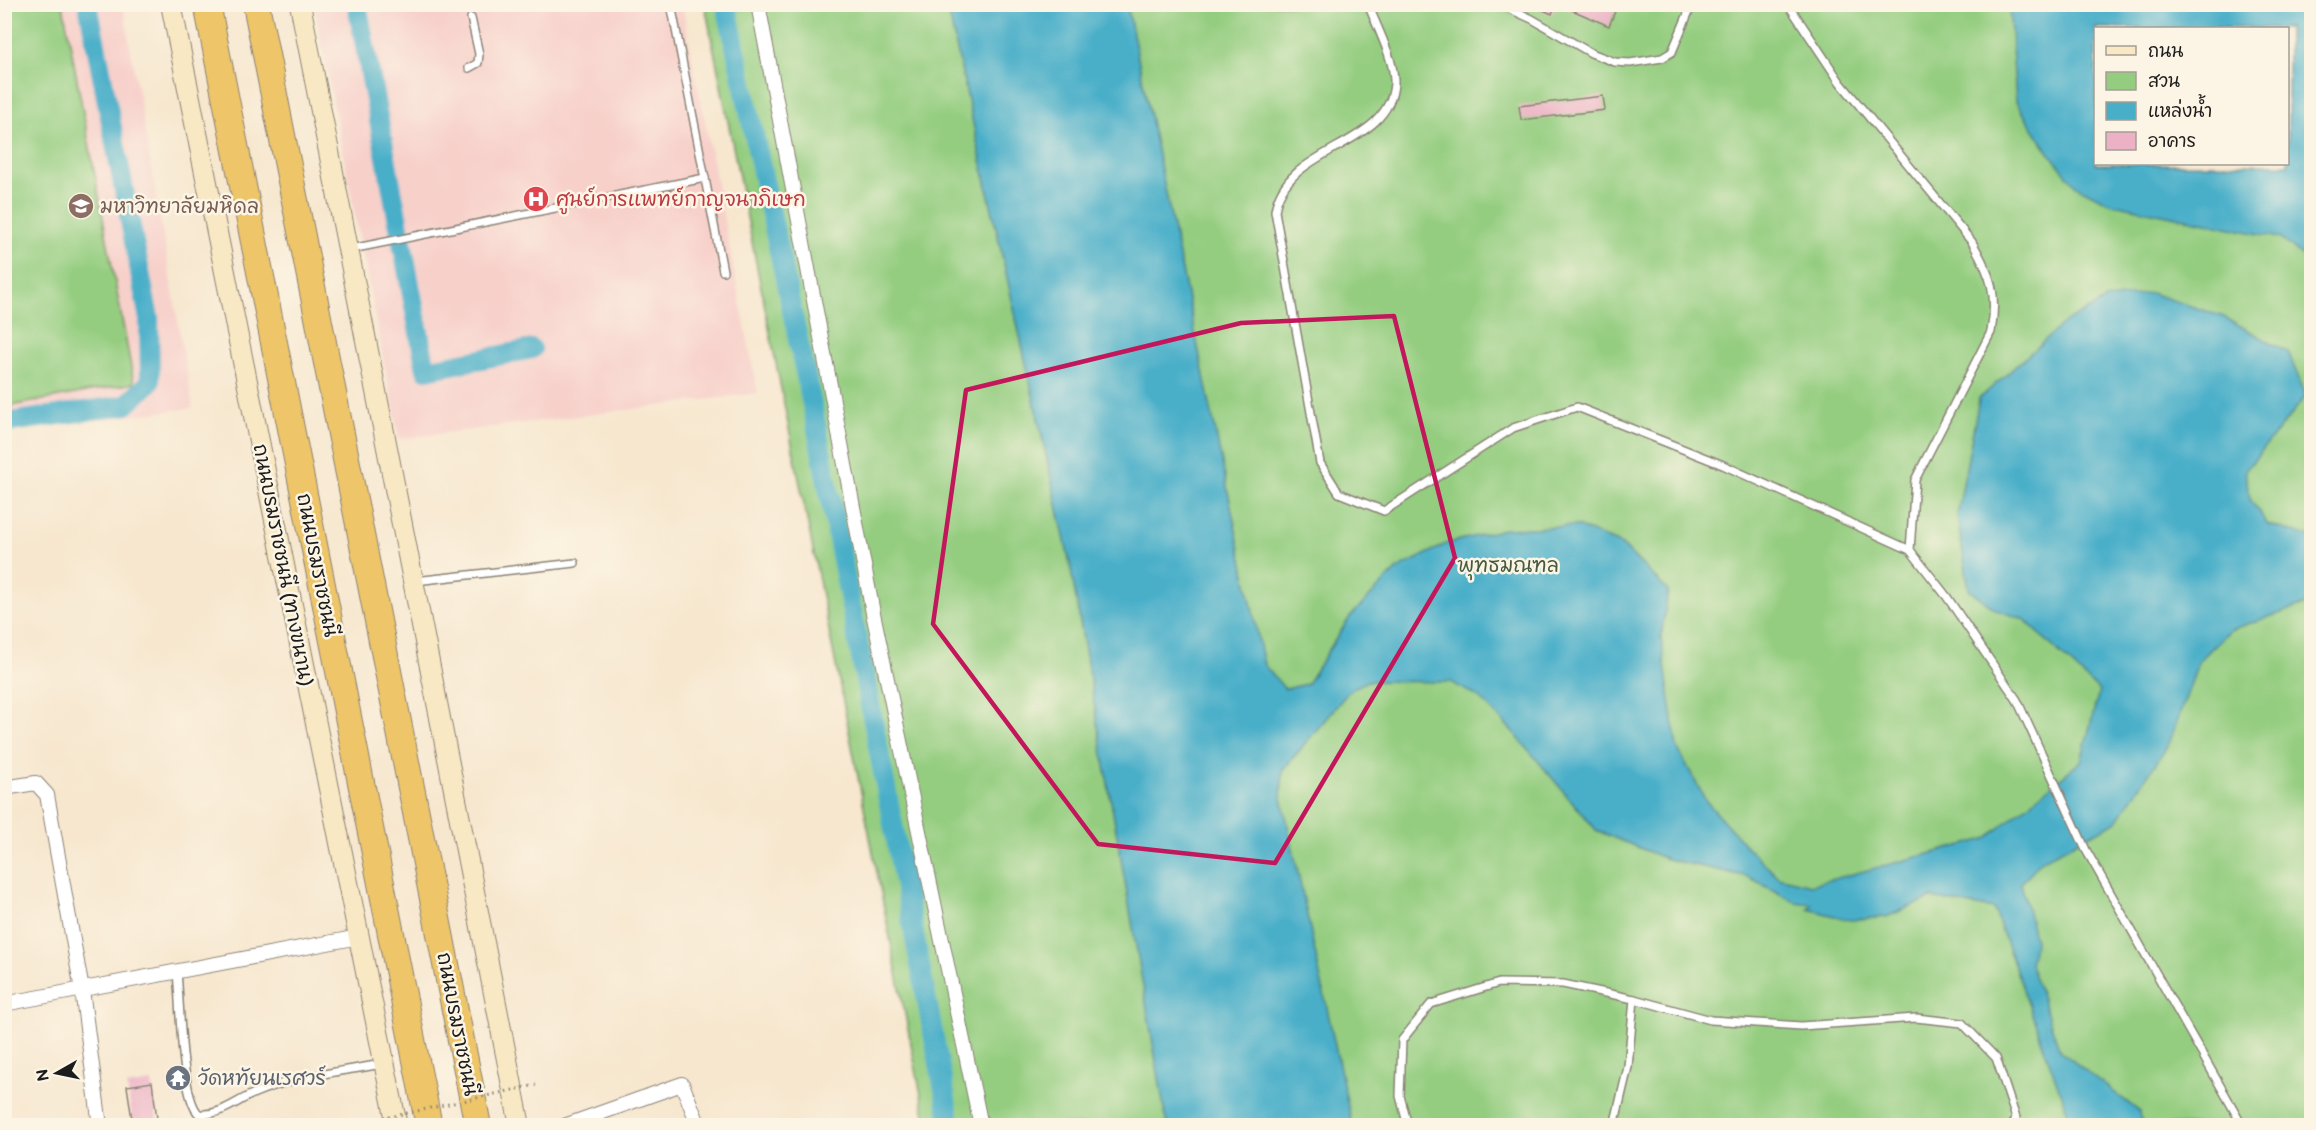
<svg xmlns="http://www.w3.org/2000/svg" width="2316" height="1130" viewBox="0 0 2316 1130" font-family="'Balsamiq Sans','Playpen Sans Thai',sans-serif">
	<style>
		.built { fill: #f7d0ca }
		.green { fill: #94cd80; stroke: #58744e; stroke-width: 1.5; fill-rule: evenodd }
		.water { fill: #49afc9; stroke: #326672; stroke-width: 1.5; fill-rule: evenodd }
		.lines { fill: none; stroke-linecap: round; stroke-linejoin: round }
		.canal { stroke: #49afc9; stroke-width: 20 }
		.building { fill: #ecb1c5 }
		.lane-casing { stroke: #8a8276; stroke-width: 10 }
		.street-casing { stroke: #8a8276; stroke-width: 16 }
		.secondary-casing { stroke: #8a8276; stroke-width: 22 }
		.highway-casing { stroke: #8a8276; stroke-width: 28 }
		.lane { stroke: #fff; stroke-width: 7 }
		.street { stroke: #fff; stroke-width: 14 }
		.secondary { stroke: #f8e8c3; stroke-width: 20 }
		.highway { stroke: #eec569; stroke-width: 26 }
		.path-bridge { stroke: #8a8276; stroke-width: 3; stroke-dasharray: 1.5 4.5; stroke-linecap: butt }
		.marked { fill: none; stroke: #c2185b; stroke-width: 4.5; stroke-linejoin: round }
		.labels { text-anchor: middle; stroke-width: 5; stroke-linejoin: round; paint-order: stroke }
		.health-label { font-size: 20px; fill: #be3a42; stroke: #fcf5e5; text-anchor: start }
		.education-label { font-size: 20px; fill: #785e54; stroke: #fcf5e5; text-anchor: start }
		.street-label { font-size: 20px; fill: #1c1c1c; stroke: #fcf5e5 }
		.park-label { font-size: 20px; fill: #465a3f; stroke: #fcf5e5 }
		.worship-label { font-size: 20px; fill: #5b616d; stroke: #fcf5e5; text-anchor: start }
	</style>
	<rect width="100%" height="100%" fill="#fcf5e5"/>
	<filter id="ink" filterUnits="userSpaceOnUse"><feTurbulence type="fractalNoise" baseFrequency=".0167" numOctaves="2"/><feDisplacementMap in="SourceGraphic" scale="12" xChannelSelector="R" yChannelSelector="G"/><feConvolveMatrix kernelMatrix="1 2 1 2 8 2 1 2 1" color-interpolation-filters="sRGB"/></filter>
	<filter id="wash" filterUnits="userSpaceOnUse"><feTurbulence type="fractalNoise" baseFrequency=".008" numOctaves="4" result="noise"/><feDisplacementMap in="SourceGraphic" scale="24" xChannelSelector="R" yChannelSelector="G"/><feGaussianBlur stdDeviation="1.35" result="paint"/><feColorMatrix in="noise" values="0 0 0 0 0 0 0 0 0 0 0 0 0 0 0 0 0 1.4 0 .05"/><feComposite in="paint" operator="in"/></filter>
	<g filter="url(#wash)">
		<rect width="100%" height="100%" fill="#f7e7cf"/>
		<!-- built -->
		<g class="built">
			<polygon points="4,5 123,5 193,408 5,431"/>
			<polygon points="314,5 682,5 758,393 399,439"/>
		</g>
		<!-- green -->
		<g class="green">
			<polygon points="5,4 63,5 134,383 5,407"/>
			<path d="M705,5H2311V1125H927ZM2096,28H2288V164H2096Z"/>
		</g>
		<!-- water -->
		<g class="water">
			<polygon points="947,5 1127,5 1264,665 1285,689 1307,684 1350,617 1397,569 1448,543 1505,529 1577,526 1622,545 1668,591 1661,638 1677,747 1706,801 1746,846 1778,877 1811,885 1986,839 2081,761 2099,691 2024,619 1996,610 1969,589 1957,516 1979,399 2065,322 2108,299 2151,293 2224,317 2288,352 2306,396 2245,471 2250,499 2268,525 2311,537 2311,603 2230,630 2199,661 2169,744 2116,822 2043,859 2021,883 2035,941 2030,964 2060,1051 2140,1112 2142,1125 2072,1125 1994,909 1931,898 1886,917 1850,920 1808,909 1812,904 1795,902 1749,877 1667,859 1597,831 1515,734 1480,698 1451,682 1367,681 1350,690 1283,770 1281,793 1352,1125 1167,1125 1070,564"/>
			<path d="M2009,5H2311V262L2279,238L2109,203L2076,186L2050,154L2016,102ZM2096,28H2288V164H2096Z"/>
		</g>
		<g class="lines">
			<!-- canal -->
			<g class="canal">
				<polyline points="357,4 426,370 532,349"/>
				<polyline points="726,4 813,409 951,1126"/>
				<polyline points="4,423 126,405 150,382 149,319 88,4"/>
			</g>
		</g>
		<g id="blocks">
			<!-- building -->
			<g class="building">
				<polygon points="1529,4 1556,4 1552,14"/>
				<polygon points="1558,4 1618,4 1609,26"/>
				<polygon points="1603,96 1605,110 1521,120 1519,106"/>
				<polygon points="152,1082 158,1126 133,1126 127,1086"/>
			</g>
		</g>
	</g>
	<g filter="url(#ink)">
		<use href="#blocks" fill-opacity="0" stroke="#8a8276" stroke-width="1.5"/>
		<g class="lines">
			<!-- lane casing -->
			<g class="lane-casing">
				<g id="lane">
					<polyline points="671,4 723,271"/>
					<path d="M1368,4C1376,25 1395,61 1394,83C1390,149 1285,145 1275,211L1320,463L1339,493L1384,511L1513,428L1577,407L1723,465L1910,550"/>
					<polyline points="1499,4 1532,19 1591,53 1615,62 1630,63 1662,58 1672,52 1692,4"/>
					<path d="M1788,4L1840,82L1972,242C1991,275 1998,294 1991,332L1915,480L1910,550L1947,597L2017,700L2086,850L2243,1126"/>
					<polyline points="469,68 478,63 479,54 471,18"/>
					<polyline points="351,249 705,178"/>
					<polyline points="415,581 575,563"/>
					<path d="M177,972C180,1000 181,1099 199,1114C220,1116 236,1101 255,1093C295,1076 340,1072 382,1064"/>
					<polyline points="1408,1126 1400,1096 1402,1040 1431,1004 1499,983 1563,984 1634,999 1711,1020 1801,1026 1916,1018 1962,1023 1996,1058 2016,1118 2012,1126"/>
					<polyline points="1614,1126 1628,1067 1634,999"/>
				</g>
			</g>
			<!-- street casing -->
			<g class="street-casing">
				<g id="street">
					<polyline points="758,4 873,613 981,1126"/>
					<polyline points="4,788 36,783 47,795 82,990 100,1126"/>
					<polyline points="4,1004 359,937"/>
					<polyline points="564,1126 682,1084 699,1126"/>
				</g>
			</g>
			<!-- secondary casing -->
			<g class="secondary-casing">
				<g id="secondary">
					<polyline points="171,4 397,1126"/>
					<polyline points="300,4 520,1126"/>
				</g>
			</g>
			<!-- highway casing -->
			<g class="highway-casing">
				<g id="highway">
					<polyline points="207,4 429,1126"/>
					<polyline points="256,4 478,1126"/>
				</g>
			</g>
			<!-- lane -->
			<use href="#lane" class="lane"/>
			<!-- street -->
			<use href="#street" class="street"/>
			<!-- secondary -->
			<use href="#secondary" class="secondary"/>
			<!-- highway -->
			<use href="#highway" class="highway"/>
			<!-- path-bridge -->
			<polyline class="path-bridge" points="371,1121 536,1085"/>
		</g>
	</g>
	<!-- marked area -->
	<path class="marked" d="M1394,316L1455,558L1275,863L1098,844L933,624L966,390L1241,323Z"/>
	<!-- icons -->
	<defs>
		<g id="hospital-disc" transform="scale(1.35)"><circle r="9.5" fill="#e0444e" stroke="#fcf5e5"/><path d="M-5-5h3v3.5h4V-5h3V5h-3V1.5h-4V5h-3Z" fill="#fff"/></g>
		<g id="university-disc" transform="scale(1.35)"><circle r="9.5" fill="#8d6e63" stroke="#fcf5e5"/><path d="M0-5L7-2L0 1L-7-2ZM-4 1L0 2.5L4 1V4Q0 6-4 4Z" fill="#fff"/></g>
		<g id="temple-disc" transform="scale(1.35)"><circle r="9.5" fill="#6b7280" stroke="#fcf5e5"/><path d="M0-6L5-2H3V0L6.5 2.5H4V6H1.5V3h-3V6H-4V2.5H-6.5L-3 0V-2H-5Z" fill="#fff"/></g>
	</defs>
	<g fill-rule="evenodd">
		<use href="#hospital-disc" x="536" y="199"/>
		<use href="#university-disc" x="81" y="206"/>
		<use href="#temple-disc" x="178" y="1078"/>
	</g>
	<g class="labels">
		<!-- health labels -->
		<g class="health-label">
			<text x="556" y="206">ศูนย์การแพทย์กาญจนาภิเษก</text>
		</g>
		<!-- education labels -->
		<g class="education-label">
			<text x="100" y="213">มหาวิทยาลัยมหิดล</text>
		</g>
		<!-- street labels -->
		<g class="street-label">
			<text transform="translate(284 565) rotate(79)" y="7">ถนนบรมราชชนนี (ทางขนาน)</text>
			<text transform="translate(318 565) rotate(79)" y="7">ถนนบรมราชชนนี</text>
			<text transform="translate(458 1024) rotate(79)" y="7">ถนนบรมราชชนนี</text>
		</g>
		<!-- park labels -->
		<g class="park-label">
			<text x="1508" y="572">พุทธมณฑล</text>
		</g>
		<!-- worship labels -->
		<g class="worship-label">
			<text x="198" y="1085">วัดหทัยนเรศวร์</text>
		</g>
	</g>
	<!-- margin -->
	<rect width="2316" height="1130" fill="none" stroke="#fcf5e5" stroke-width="24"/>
	<!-- legend -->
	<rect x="2094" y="27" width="195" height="138" fill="#fcf5e5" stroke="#a29e95" stroke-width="1.5"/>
	<rect x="2106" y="46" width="30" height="9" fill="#f8e8c3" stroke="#a29e95" stroke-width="1.5"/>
	<text x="2148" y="57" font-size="18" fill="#1c1c1c">ถนน</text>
	<rect x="2106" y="72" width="30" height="18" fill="#94cd80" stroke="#a29e95" stroke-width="1.5"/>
	<text x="2148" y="87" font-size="18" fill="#1c1c1c">สวน</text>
	<rect x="2106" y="102" width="30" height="18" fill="#49afc9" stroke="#a29e95" stroke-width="1.5"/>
	<text x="2148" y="117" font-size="18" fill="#1c1c1c">แหล่งน้ำ</text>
	<rect x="2106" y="132" width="30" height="18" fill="#ecb1c5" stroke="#a29e95" stroke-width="1.5"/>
	<text x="2148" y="147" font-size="18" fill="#1c1c1c">อาคาร</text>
	<!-- north arrow -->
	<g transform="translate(57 1073) rotate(261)" stroke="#fcf5e5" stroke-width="4.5" paint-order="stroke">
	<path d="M0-4.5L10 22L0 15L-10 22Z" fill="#1c1c1c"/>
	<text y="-9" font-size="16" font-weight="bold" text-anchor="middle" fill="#1c1c1c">N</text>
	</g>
</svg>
